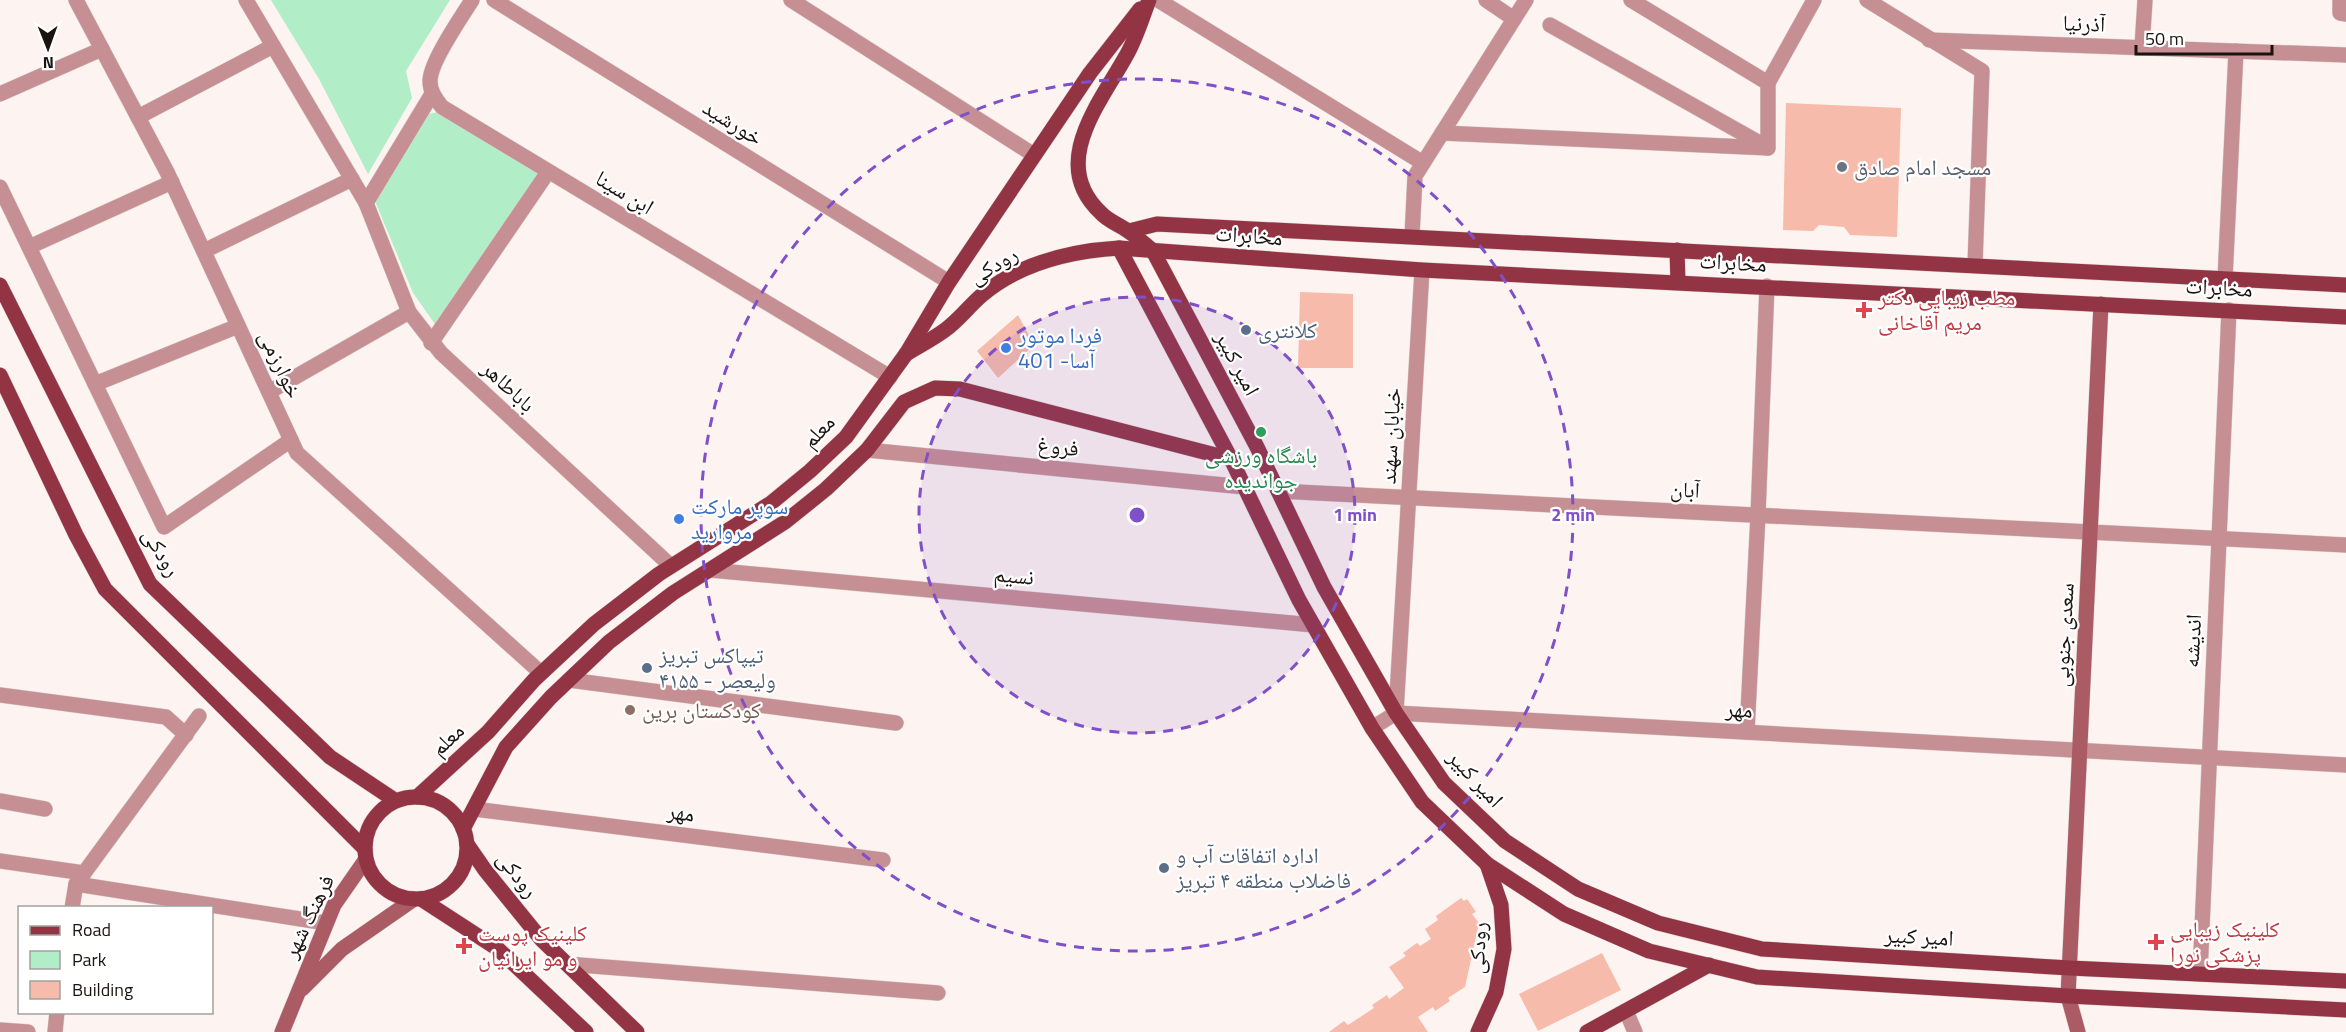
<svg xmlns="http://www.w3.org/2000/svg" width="2346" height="1032" viewBox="0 0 2346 1032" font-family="'Titillium Web','Noto Naskh Arabic',sans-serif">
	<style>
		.green { fill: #b1edc7 }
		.building { fill: #f6bbab }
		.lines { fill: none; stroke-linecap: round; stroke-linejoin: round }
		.minor-casing { stroke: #d9d0cd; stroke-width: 16 }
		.tertiary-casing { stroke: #d9d0cd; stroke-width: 16 }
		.secondary-casing { stroke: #d9d0cd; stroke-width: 16 }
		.primary-casing { stroke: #d9d0cd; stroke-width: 16 }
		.minor { stroke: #c68f93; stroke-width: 15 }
		.tertiary { stroke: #c68f93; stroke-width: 15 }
		.secondary { stroke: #aa5b64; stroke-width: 15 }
		.primary { stroke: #933444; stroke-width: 15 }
		.ring { fill: none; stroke: #7f50c8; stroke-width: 3; stroke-dasharray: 10 8 }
		.worship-dot { fill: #6b7280; stroke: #fff; stroke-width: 2 }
		.health-dot { fill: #e0444e; stroke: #fff; stroke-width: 2 }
		.service-dot { fill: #5c6f8a; stroke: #fff; stroke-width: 2 }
		.shop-dot { fill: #3f7fe0; stroke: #fff; stroke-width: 2 }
		.leisure-dot { fill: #2e9e5b; stroke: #fff; stroke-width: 2 }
		.education-dot { fill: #8d6e63; stroke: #fff; stroke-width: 2 }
		.labels { text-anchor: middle; stroke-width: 4.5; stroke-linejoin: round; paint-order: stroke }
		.street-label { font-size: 22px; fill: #1a1310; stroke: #fff }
		.worship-label { font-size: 22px; fill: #5b616d; stroke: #fff; text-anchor: start }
		.health-label { font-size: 22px; fill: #be3a42; stroke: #fff; text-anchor: start }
		.service-label { font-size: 22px; fill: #4e5e75; stroke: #fff; text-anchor: start }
		.shop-label { font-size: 22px; fill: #366cbe; stroke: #fff; text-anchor: start }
		.leisure-label { font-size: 22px; fill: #27864d; stroke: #fff }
		.education-label { font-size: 22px; fill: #785e54; stroke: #fff; text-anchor: start }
		.centre { fill: #7f50c8; stroke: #fff; stroke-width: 3 }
		.ring-label { font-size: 18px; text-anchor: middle; font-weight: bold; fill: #7f50c8; stroke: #fff; stroke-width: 4.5; stroke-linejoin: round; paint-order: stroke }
	</style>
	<rect width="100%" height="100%" fill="#fdf4f1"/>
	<!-- green -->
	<g class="green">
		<polygon points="271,0 450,0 406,71 412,98 368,174 319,79"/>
		<polygon points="438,112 539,174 435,324 413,293 375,201 429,114"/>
	</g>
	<!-- building -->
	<g class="building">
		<polygon points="1786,103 1901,108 1897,237 1850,235 1844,227 1819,225 1813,231 1783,230"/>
		<polygon points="1300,292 1353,294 1353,368 1298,368"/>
		<polygon points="1018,315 1034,345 998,378 977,351"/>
		<polygon points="1461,898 1464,901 1467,899 1476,912 1472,914 1479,923 1465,987 1448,998 1450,1001 1435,1011 1433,1007 1418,1017 1428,1032 1329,1032 1344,1021 1348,1025 1374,1008 1372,1005 1387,995 1389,999 1404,988 1389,967 1406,956 1403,953 1417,943 1420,946 1431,939 1425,929 1438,920 1436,916"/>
		<polygon points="1602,953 1621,990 1538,1031 1519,994"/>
	</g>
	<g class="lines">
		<!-- minor casing -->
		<g class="minor-casing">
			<g id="minor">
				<polyline points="76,0 167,172 297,453 541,673"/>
				<polyline points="246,0 366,203"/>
				<path d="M472,0C461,18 430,62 430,81C430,92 436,99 442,107L890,377"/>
				<polyline points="494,0 949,282"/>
				<polyline points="791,0 1034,155"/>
				<polyline points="1158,0 1423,163"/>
				<polyline points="1486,0 1514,19"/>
				<polyline points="1631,0 1768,83"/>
				<polyline points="2340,0 2340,13 2346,14"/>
				<polyline points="1550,25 1765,146"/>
				<polyline points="1929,40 2346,55"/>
				<polyline points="2142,47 2145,0"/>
				<polyline points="0,94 102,49"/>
				<polyline points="432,94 366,203 409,312 441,353 671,566"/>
				<polyline points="138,117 273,46"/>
				<polyline points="1442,133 1768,148"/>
				<polyline points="1768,148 1768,83 1814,0"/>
				<polyline points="0,187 164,527 291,440"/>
				<polyline points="1412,236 1415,176 1526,0"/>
				<polyline points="29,247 172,182"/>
				<polyline points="204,251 352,179"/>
				<polyline points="2225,279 2236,51"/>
				<polyline points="431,343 548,172"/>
				<polyline points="95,384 238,326"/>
				<polyline points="269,392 409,312"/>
				<polyline points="867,450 1244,487"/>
				<polyline points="1278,491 2346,545"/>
				<polyline points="710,570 1313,625"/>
				<polyline points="569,680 896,723"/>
				<polyline points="0,695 166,717 186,735"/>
				<polyline points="1396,713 2346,765"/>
				<polyline points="1396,713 1422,270"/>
				<polyline points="1372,728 1396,713"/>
				<polyline points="1747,732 1758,515 1767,286"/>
				<polyline points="0,801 45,809"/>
				<polyline points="474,809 883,860"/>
				<polyline points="0,861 84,873"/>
				<polyline points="76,884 326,923"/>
				<polyline points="72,908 76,884 199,716"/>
				<polyline points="567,964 938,993"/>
				<polyline points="2200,974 2229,310"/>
				<polyline points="1626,1011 1635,1032"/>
				<polyline points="0,1030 28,1032"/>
				<polyline points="55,1032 57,1012"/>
			</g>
		</g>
		<!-- tertiary casing -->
		<g class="tertiary-casing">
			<polyline id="tertiary" points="1867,0 1982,71 1975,265"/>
		</g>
		<!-- secondary casing -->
		<g class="secondary-casing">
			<g id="secondary">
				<polyline points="302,989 342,949 414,899"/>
				<polyline points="282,1032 334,905 366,859"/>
				<polyline points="2078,1032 2068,996 2101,304"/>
			</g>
		</g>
		<!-- primary casing -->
		<g class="primary-casing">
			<g id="primary">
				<path d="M1149,0C1142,18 1136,39 1126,56C1100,103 1048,164 1101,213C1108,221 1120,225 1128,231C1137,237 1145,244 1153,251L1257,447L1324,587L1396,713L1444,783L1505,841L1578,889L1658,923L1762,949L2070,968L2346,981"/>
				<polyline points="1129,231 1157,224 2346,285"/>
				<polyline points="1119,248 1231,459 1299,600 1372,728 1422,802 1487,864 1564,914 1649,951 1757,977 2068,996 2346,1010"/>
				<polyline points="1677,250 1678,282"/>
				<polyline points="0,285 150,584 330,757 396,801"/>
				<path d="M906,354C919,346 933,339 945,330C959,320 969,306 982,295C1020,263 1070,251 1119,248L1422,270L2346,317"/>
				<polyline points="0,375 76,535 105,589 365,849"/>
				<polyline points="417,797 488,732 534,680 594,624 659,574 771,503 810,471 846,437 906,354 949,282 1090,73 1140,9"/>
				<circle cx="416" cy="848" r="51"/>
				<polyline points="463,829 506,747 551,697 609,642 673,593 785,522 826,489 867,450 904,402 935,388 960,389 1231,459"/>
				<polyline points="467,844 485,870 541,939 637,1032"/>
				<polyline points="421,899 498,949 586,1032"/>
				<polyline points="1478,1032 1496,992 1504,949 1501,905 1487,864"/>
				<polyline points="1587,1032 1709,965"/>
			</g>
		</g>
		<!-- minor -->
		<use href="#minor" class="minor"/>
		<!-- tertiary -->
		<use href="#tertiary" class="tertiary"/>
		<!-- secondary -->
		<use href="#secondary" class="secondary"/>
		<!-- primary -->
		<use href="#primary" class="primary"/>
	</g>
	<!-- distance rings -->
	<circle cx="1137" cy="515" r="218" fill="#7f50c8" fill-opacity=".12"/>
	<g class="ring">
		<circle cx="1137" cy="515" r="218"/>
		<circle cx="1137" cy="515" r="436"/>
	</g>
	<!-- markers -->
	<circle class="worship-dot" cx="1842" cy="167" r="6"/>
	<g class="health-dot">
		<path d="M1861 301h6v6h6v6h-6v6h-6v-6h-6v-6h6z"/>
		<path d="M2153 933h6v6h6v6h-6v6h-6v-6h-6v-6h6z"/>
		<path d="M461 937h6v6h6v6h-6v6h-6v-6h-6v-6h6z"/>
	</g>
	<g class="service-dot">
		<circle cx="1246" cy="330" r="6"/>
		<circle cx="647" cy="668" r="6"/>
		<circle cx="1164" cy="868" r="6"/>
	</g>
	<g class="shop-dot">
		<circle cx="1006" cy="348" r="6"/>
		<circle cx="679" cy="519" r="6"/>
	</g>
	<circle class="leisure-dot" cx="1261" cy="432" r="6"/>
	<circle class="education-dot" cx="630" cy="710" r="6"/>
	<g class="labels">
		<!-- street labels -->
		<g class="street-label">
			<text transform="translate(2084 23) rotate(2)" y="8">آذرنیا</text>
			<text transform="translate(733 122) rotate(32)" y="8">خورشید</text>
			<text transform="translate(625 192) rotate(31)" y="8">ابن سینا</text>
			<text transform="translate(1249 235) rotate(4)" y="8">مخابرات</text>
			<text transform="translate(1733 262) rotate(3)" y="8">مخابرات</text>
			<text transform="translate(993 265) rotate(-31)" y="8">رودکی</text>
			<text transform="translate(2219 287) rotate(3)" y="8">مخابرات</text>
			<text transform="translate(1238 363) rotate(62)" y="8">امیر کبیر</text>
			<text transform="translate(281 364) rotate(65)" y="8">خوارزمی</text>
			<text transform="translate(509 386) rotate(43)" y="8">باباطاهر</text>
			<text transform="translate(818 431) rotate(-46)" y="8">معلم</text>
			<text transform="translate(1390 436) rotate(-87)" y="8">خیابان سهند</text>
			<text transform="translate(1058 446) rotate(6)" y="8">فروغ</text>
			<text transform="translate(1685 489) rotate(3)" y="8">آبان</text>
			<text transform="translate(162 552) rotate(59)" y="8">رودکی</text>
			<text transform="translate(1014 575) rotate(5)" y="8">نسیم</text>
			<text transform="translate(2063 635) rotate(-87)" y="8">سعدى جنوبی</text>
			<text transform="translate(2192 641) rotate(-87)" y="8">اندیشه</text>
			<text transform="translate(1739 709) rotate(3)" y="8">مهر</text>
			<text transform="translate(447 739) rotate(-43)" y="8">معلم</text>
			<text transform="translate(1476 778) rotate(47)" y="8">امیر کبیر</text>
			<text transform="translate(681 812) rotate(7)" y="8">مهر</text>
			<text transform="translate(518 874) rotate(52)" y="8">رودکى</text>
			<text transform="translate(308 916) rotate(-64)" y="8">فرهنگ شهر</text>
			<text transform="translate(1919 936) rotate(3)" y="8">امیر کبیر</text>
			<text transform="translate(1477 948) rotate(-87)" y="8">رودکى</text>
		</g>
		<!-- worship labels -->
		<g class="worship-label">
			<text x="1854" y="175">مسجد امام صادق</text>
		</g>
		<!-- health labels -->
		<g class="health-label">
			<text x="1878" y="305">مطب زیبایی دکتر<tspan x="1878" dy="25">مریم آقاخانی</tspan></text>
			<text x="2170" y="937">کلینیک زیبایی<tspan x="2170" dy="25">پزشکی نورا</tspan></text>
			<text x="478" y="941">کلینیک پوست<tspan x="478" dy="25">و مو ایرانیان</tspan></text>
		</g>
		<!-- service labels -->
		<g class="service-label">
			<text x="1258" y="338">کلانتری</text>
			<text x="659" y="663">تیپاکس تبریز<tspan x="659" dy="25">ولیعصر - ۴۱۵۵</tspan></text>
			<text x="1176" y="863">اداره اتفاقات آب و<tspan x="1176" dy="25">فاضلاب منطقه ۴ تبریز</tspan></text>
		</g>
		<!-- shop labels -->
		<g class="shop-label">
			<text x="1018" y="343">فردا موتور<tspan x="1018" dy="25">401 -آسا</tspan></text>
			<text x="691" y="514">سوپر مارکت<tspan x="691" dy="25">مروارید</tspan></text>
		</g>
		<!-- leisure labels -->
		<g class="leisure-label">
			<text x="1261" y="463">باشگاه ورزشی<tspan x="1261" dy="25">جواندیده</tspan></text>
		</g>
		<!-- education labels -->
		<g class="education-label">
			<text x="642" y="718">کودکستان برین</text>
		</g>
	</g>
	<circle cx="1137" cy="515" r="9" class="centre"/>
	<g class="ring-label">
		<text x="1355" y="521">1 min</text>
		<text x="1573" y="521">2 min</text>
	</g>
	<!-- legend -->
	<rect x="18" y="906" width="195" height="108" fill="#ffffff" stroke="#a3a19f" stroke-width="1.5"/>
	<rect x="30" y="926" width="30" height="9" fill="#933444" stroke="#a3a19f" stroke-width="1.5"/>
	<text x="72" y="936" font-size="18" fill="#1a1310">Road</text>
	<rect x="30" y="951" width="30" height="18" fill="#b1edc7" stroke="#a3a19f" stroke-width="1.5"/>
	<text x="72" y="966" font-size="18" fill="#1a1310">Park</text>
	<rect x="30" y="981" width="30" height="18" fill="#f6bbab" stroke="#a3a19f" stroke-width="1.5"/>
	<text x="72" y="996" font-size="18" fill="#1a1310">Building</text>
	<!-- north arrow -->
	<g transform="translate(48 48) rotate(179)" stroke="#ffffff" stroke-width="4.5" paint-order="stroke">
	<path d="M0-4.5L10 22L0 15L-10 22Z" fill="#1a1310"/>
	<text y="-9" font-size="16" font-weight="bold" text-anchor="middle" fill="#1a1310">N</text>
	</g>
	<!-- scale -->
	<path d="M2136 45v9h136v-9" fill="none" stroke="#1a1310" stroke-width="3"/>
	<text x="2145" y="45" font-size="18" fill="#1a1310" stroke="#ffffff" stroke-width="4.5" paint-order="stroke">50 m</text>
</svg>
